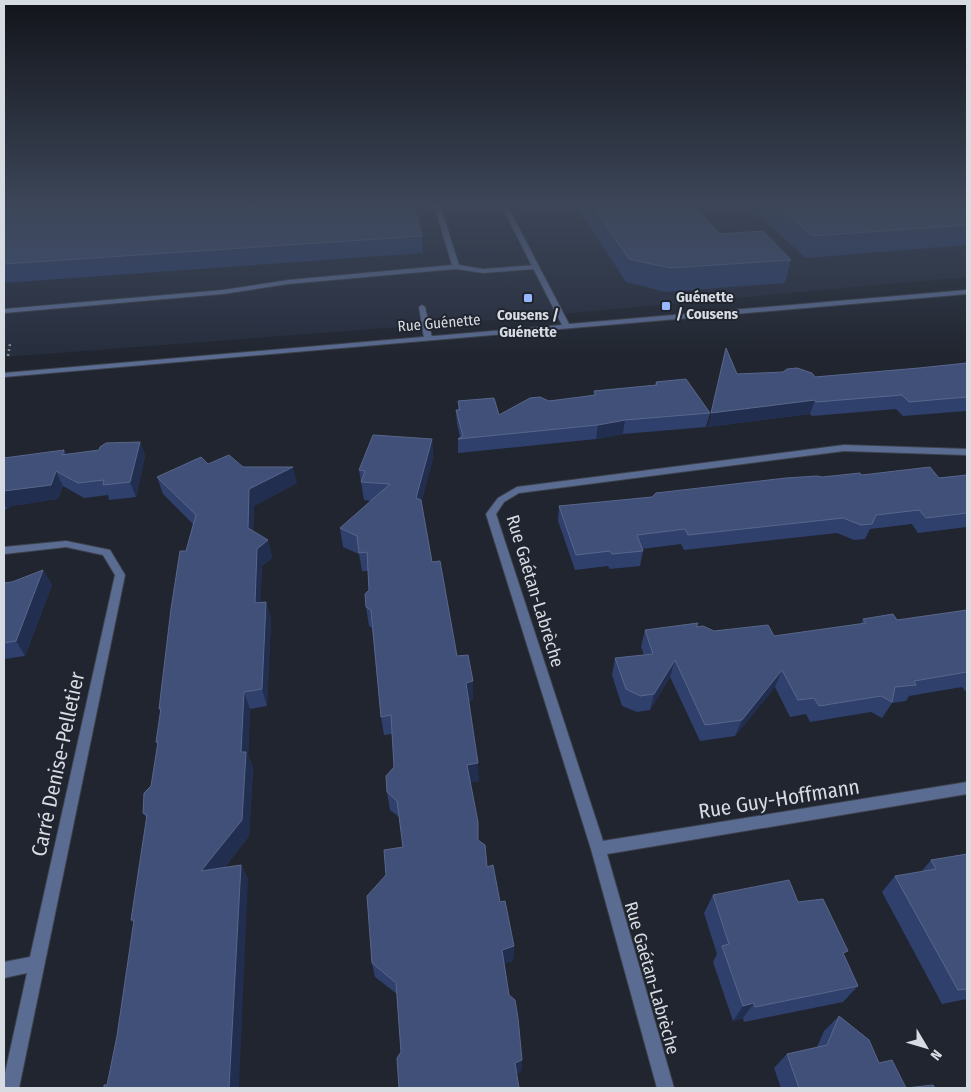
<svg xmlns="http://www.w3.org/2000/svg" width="971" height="1092" viewBox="0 0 971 1092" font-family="'Fira Sans Condensed',sans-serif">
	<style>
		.built { fill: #262d3d }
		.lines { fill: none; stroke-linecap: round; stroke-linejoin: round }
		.service-casing { stroke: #3d424c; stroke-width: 2 }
		.minor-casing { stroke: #3d424c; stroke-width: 2 }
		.path { stroke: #848991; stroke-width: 2.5; stroke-dasharray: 2 3; stroke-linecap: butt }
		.service { fill: #5b6c93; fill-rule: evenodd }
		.minor { fill: #5b6c93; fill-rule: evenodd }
		.wall { fill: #2f406d }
		.shaded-wall { fill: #212e4f }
		.building { fill: #415079; stroke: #58668a }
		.poi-dot { fill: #97b6fd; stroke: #20252f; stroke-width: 2 }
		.labels { text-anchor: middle; stroke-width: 4; stroke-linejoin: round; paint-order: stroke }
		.far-poi-label { font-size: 15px; font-weight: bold; fill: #d7dbe2; stroke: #20252f; text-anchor: start }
		.far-street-label { font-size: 15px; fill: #d7dbe2; stroke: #20252f }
		.street-label { font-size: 18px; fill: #d7dbe2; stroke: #20252f }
		.near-street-label { font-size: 21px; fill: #d7dbe2; stroke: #20252f }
	</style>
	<rect width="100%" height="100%" fill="#20252f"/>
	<!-- built -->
	<polygon class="built" points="4,205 967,205 967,277 493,320 4,357"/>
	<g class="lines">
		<!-- service casing -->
		<g class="service-casing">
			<g id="service">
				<polygon points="434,205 440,205 459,265 483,269 536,265 539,267 536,269 483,273 456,269 288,284 223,294 4,313 4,309 223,290 288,280 452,265"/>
				<polygon points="422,305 425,307 432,338 428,340 424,338 419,307"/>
			</g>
		</g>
		<!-- minor casing -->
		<g class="minor-casing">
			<g id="minor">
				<polygon points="501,205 507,205 569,324 967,290 967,294 4,377 4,373 562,325"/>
				<polygon points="844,445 967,449 967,455 844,451 519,493 504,502 496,514 603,841 967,782 967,794 607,854 674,1088 657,1088 591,849 486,514 498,498 517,487"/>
				<polygon points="66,541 110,550 125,575 19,1088 4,1088 4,1078 27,973 4,978 4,962 30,957 115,575 103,555 66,547 4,554 4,547"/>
			</g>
		</g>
		<!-- path -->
		<polyline class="path" points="8,356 10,344"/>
		<!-- service -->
		<use href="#service" class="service"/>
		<!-- minor -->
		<use href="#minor" class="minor"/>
	</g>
	<!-- wall -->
	<g class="wall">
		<polygon points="4,205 422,236 423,253 4,283"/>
		<polygon points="576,205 693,205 720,234 791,260 785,283 666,292 626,282"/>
		<polygon points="761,205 967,205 967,245 806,258 759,216"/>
		<polygon points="726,348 737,374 815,377 919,368 967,363 967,411 903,416 896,409 812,416 810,414 708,427"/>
		<polygon points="656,382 710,413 706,427 623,434 596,439 458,453 458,439 460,437 457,424 456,410 458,410 458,401 499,415 549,401 593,396 594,391 655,385"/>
		<polygon points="432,439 433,458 421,503 432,562 457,656 473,700 469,701 479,781 470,782 478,841 500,902 514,946 513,961 504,963 509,995 522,1060 521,1072 517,1073 401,1052 397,994 375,977 372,963 386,875 403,847 399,817 390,810 387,792 394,767 392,734 384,735 381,717 372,628 369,626 366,607 369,590 368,571 362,571 359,554 343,547 340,528 371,501 364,500 359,470"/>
		<polygon points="140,442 145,456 136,497 109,500 108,495 84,498 63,486 58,499 11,506 7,509 4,510 4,458 64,450 66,454 99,450"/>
		<polygon points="208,464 243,467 297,483 254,506 253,531 268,540 272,558 262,566 260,602 266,602 271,619 267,706 250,709 248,755 253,768 249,836 224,868 241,865 248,879 107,1085 117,1036 134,923 131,920 147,819 143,813 151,786 158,746 156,742 161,712 159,709 186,551 193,524 163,494 157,477"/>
		<polygon points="862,475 939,478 967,475 967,527 918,533 912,524 870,529 865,539 854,540 837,533 684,550 681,544 642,549 643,551 640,566 610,569 608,566 575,570 558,521 559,506 652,497 822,477"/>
		<polygon points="43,570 52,585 25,656 4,659 4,583 12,582"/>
		<polygon points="967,610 967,691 965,691 962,687 909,696 906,701 892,703 882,718 871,712 810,722 806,714 790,717 775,687 735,736 700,741 670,677 650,710 637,712 622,706 612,675 615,658 644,655 641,647 645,630 698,623 697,627 714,631 774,636 861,624 863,619 897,620"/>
		<polygon points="967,854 967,999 942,1004 882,892 895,876 921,872 931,860"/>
		<polygon points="713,895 798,902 844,956 858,986 843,1002 744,1022 743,1018 733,1021 713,962 717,954 704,913"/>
		<polygon points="839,1016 879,1063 906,1088 935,1088 781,1088 774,1068 787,1054 817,1047 824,1031"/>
	</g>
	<!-- shaded-wall -->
	<g class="shaded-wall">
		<polygon points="815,400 810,414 708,427 711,413"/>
		<polygon points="625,420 623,434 596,439 598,425"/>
		<polygon points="432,439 433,458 418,516 416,498"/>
		<polygon points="140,442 145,456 136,497 130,482"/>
		<polygon points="293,467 297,483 254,506 253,545 248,528 249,489"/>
		<polygon points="56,471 63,486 58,499 11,506 7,509 4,504 4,491"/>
		<polygon points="268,540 272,558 262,566 260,620 255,603 257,549"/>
		<polygon points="43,570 52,585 25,656 16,641"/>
		<polygon points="266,602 271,619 267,706 262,689"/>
		<polygon points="675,660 670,677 650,710 654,694"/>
		<polygon points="782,670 775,687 735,736 742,720"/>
		<polygon points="473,681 473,700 467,701 466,683"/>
		<polygon points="244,692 250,709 248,755 253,768 249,836 209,886 201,871 241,752"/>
		<polygon points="478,763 479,781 468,783 467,765"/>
		<polygon points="241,865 248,879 239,1088 229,1088"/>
		<polygon points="514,946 513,961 502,964 502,950"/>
		<polygon points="754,1003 743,1018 733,1021 743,1006"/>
		<polygon points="522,1060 521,1072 514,1074 515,1063"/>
	</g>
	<!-- building -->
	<g class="building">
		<polygon points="4,205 414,205 422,236 4,264"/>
		<polygon points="592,205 693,205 720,234 763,231 791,260 670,268 629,259"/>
		<polygon points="776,205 967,205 967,225 812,236"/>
		<polygon points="726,348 737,374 783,372 787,369 797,368 812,373 815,377 919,368 967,363 967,397 909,402 902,395 816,402 815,400 711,413"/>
		<polygon points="686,379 710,413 625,420 598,425 458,439 463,436 456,410 460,410 458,401 494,398 499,415 530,398 540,397 549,401 596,395 594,391 657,385 656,382"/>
		<polygon points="373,435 432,439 416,498 421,500 432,562 440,561 457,656 468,655 473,681 466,683 478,763 467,765 478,822 478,840 485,845 487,867 493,865 500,902 505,901 514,946 502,950 509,995 515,1000 518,1018 522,1060 515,1063 519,1088 399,1088 397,1058 401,1052 396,983 372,963 367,896 386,875 384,850 403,847 397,801 387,792 386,776 394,767 391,715 381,717 371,610 366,607 365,594 369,590 367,552 359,553 357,536 340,528 390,484 361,482 365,471 359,470"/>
		<polygon points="140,442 130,482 103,485 104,480 78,483 56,471 51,485 4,491 4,458 64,450 62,455 99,450 100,447 106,443"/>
		<polygon points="229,455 243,467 293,467 249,489 248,528 268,540 257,549 255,603 266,602 262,689 244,692 241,752 246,752 242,820 201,871 241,865 229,1088 104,1088 104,1085 107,1085 117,1036 134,920 131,920 147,815 143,813 144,793 151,786 158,742 156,742 161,708 159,709 171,609 180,551 186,551 196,515 157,477 201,457 208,464"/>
		<polygon points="930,467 939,478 967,475 967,513 926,518 919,510 876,515 872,524 861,525 843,518 688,535 685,529 637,535 643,551 612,554 610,551 576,555 559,506 652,497 656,493 786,478 817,476 822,477 860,473 862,475"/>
		<polygon points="43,570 16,641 4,643 4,583 12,582"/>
		<polygon points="967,610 967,672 914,681 916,685 895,687 892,702 881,696 819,706 814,698 798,700 782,670 742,720 705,725 675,660 654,694 640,696 626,689 615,658 653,654 645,630 698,623 696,627 703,626 714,631 768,625 774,636 866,623 863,619 893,614 897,620"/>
		<polygon points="967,854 967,989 958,990 895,876 936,869 931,860"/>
		<polygon points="789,880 798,902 823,899 848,951 843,953 858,986 755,1007 754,1003 743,1006 722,946 729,944 713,895"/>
		<polygon points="839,1016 869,1040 879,1063 892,1060 906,1088 933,1085 935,1088 799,1088 787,1054 827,1045"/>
	</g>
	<!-- sky -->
	<linearGradient id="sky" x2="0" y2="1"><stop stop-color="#12141a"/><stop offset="0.57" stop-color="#3c4658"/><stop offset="1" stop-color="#3c4658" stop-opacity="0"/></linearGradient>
	<rect width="971" height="358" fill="url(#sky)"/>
	<!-- markers -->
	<g class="poi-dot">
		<rect x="523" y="293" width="10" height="10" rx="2.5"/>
		<rect x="661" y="301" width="10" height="10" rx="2.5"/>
	</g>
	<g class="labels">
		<!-- far-poi labels -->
		<g class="far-poi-label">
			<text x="676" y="302">Guénette<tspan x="676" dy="17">/ Cousens</tspan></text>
			<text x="528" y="320" text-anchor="middle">Cousens /<tspan x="528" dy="17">Guénette</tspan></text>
		</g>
		<!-- far-street labels -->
		<g class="far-street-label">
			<text transform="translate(439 323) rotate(-5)" y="5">Rue Guénette</text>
		</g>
		<!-- street labels -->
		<g class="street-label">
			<text transform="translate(535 591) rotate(73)" y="6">Rue Gaétan-Labrèche</text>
			<text transform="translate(652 978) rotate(74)" y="6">Rue Gaétan-Labrèche</text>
		</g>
		<!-- near-street labels -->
		<g class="near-street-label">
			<text transform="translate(58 764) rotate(-78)" y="7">Carré Denise-Pelletier</text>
			<text transform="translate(779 799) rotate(-9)" y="7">Rue Guy-Hoffmann</text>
		</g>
	</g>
	<!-- border -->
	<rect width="971" height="1092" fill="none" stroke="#d7dbe2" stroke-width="10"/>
	<!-- north arrow -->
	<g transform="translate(926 1047) rotate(128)" stroke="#20252f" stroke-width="4" paint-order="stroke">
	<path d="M0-4L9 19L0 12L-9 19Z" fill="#d7dbe2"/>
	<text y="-8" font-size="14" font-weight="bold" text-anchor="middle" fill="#d7dbe2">N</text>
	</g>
</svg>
